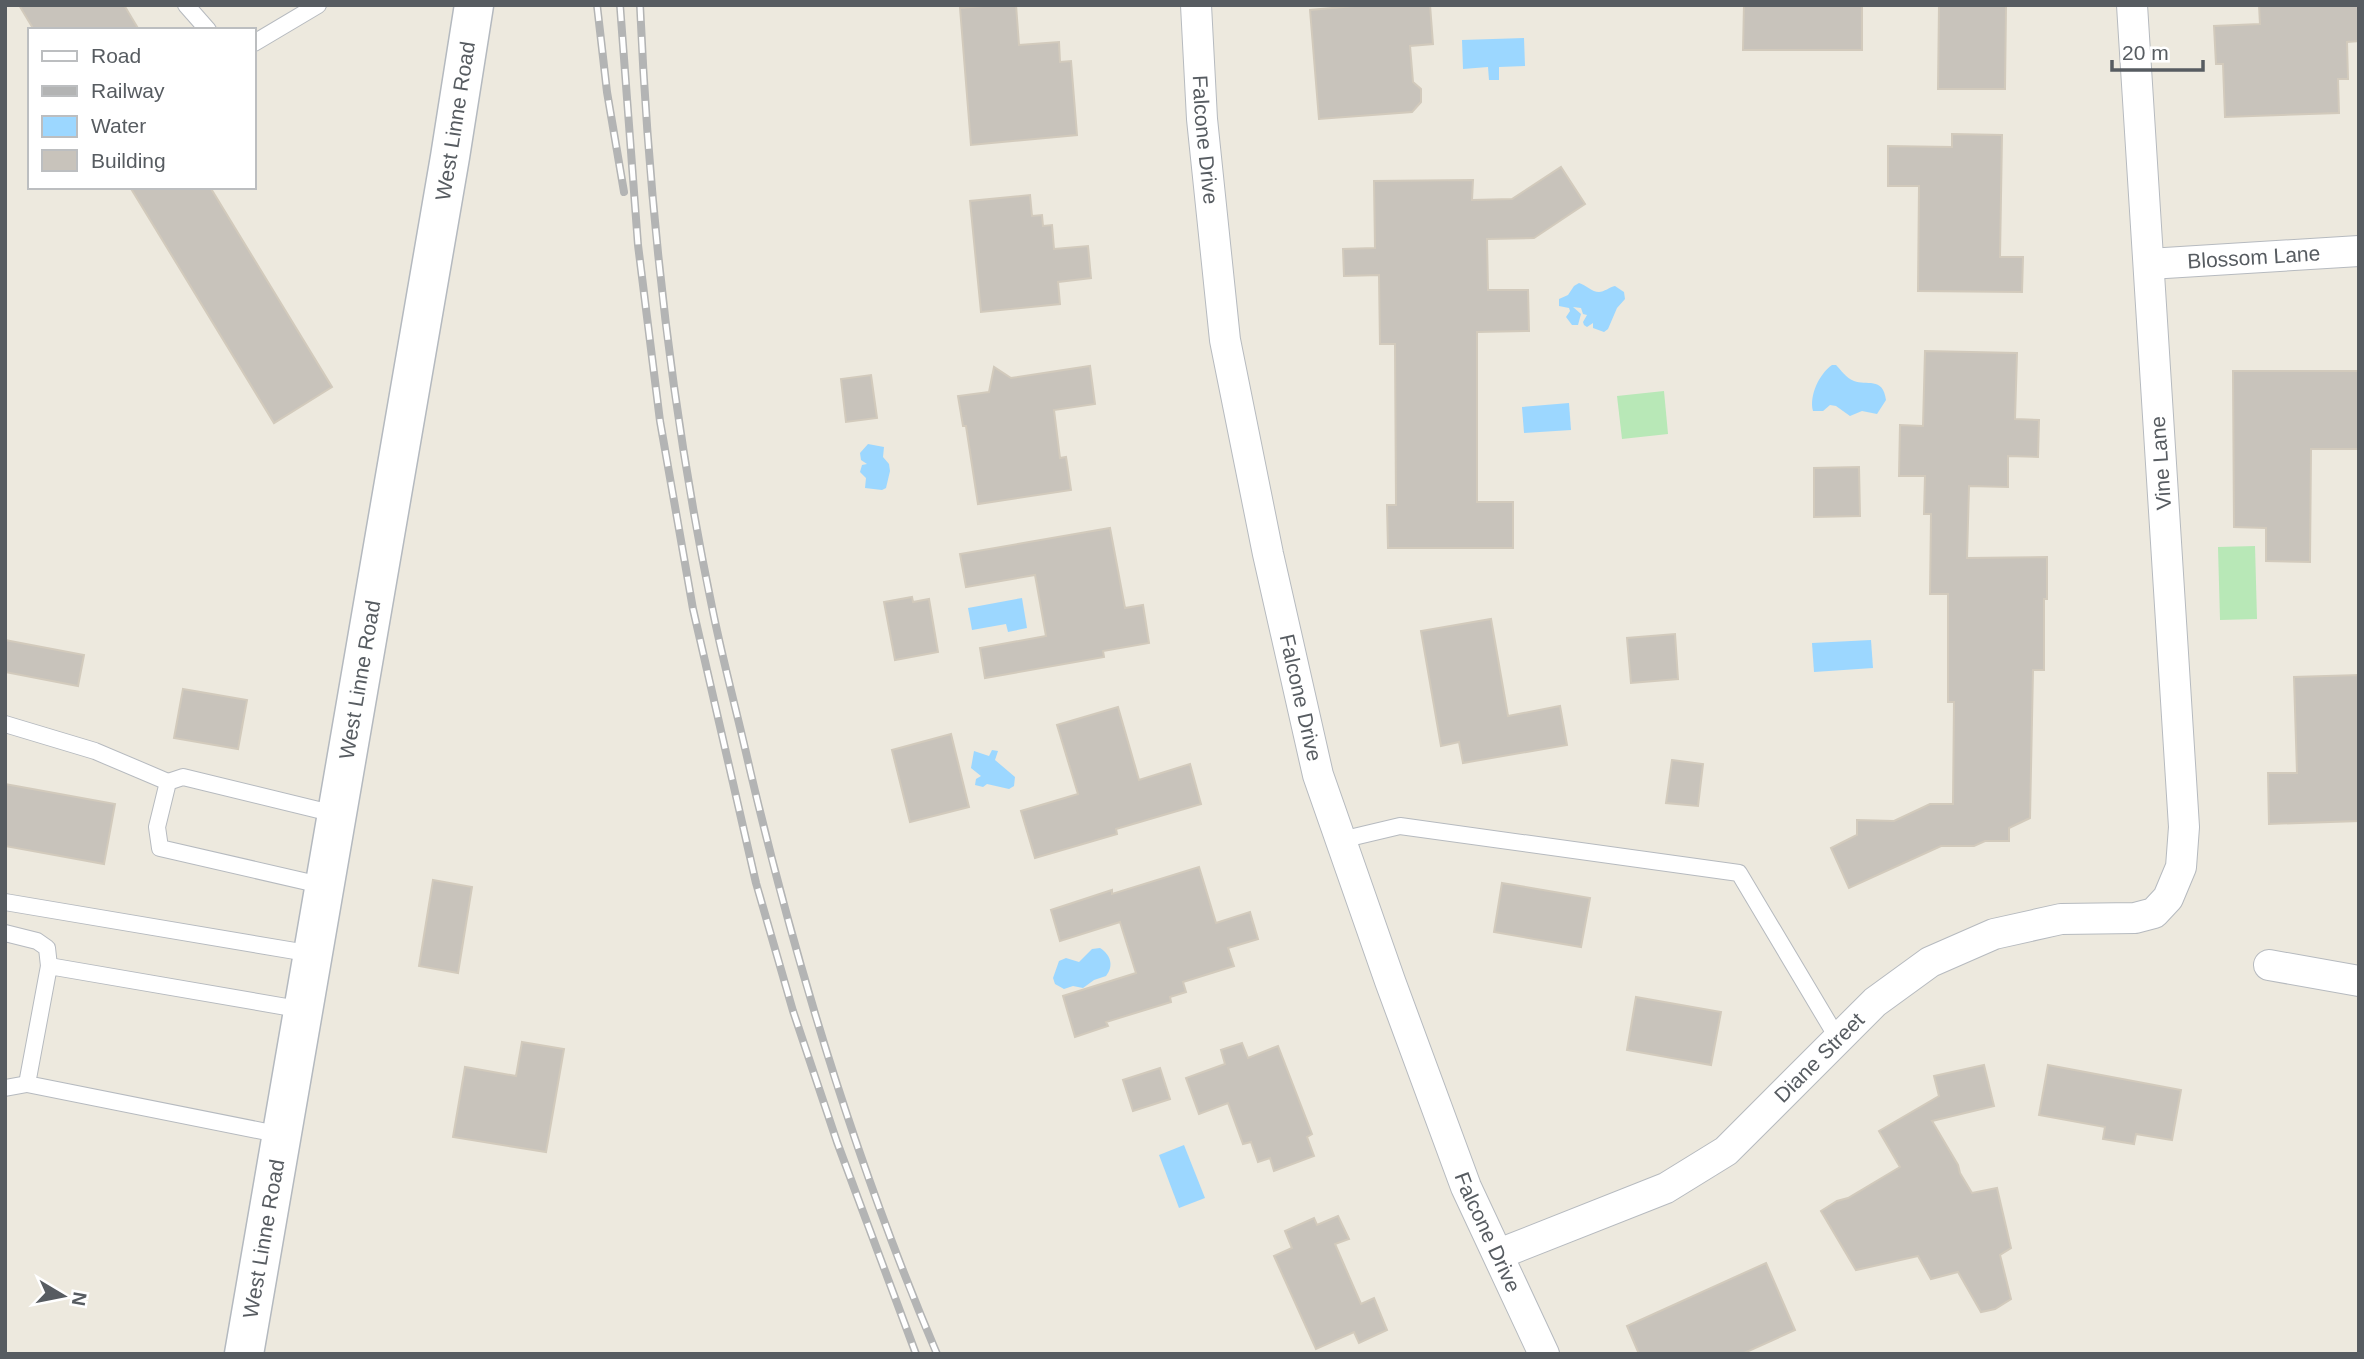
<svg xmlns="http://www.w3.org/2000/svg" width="2364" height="1359" viewBox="0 0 2364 1359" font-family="Helvetica,sans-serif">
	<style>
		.green { fill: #b8e8b7 }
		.water { fill: #9cd7ff }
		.building { fill: #c8c3bb; stroke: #d2cabc; stroke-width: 2 }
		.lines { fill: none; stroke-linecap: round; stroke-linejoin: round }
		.lane-casing { stroke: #b6babf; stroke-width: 18 }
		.street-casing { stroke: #b6babf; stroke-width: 32 }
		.secondary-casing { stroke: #b4b9bf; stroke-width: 41 }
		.lane { stroke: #fff; stroke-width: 16 }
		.street { stroke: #fff; stroke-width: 30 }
		.secondary { stroke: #fff; stroke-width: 38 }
		.rail-casing { stroke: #b3b4b4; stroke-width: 8 }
		.rail { stroke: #fff; stroke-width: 5; stroke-dasharray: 16; stroke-linecap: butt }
		.labels { text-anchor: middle; stroke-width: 5; stroke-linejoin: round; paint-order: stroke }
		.street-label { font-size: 21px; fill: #575c61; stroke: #fff }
	</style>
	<rect width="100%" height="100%" fill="#ede9de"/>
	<!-- green -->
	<g class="green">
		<polygon points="1664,391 1668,434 1622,439 1617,396"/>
		<polygon points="2255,546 2257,619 2220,620 2218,547"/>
	</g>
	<!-- water -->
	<g class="water">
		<polygon points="1524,38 1525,66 1499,67 1499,80 1489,80 1488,67 1463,69 1462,40"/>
		<path d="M1579,283C1586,285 1592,292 1599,292C1604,292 1610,287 1615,286L1624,292L1625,299L1617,308L1608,329L1604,332L1593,328V323L1587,327L1584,325L1583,322L1587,315L1583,314L1581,308L1573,307L1581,314L1578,325H1572L1566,317L1570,311L1569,308L1559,306V299L1568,295L1574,286Z"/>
		<path d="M1832,365H1836C1842,371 1845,377 1854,381C1866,386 1883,376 1886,400L1877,414L1862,411L1850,416L1836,406L1830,405L1823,411H1813C1809,396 1819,374 1832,365Z"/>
		<polygon points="1569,403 1571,430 1524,433 1522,407"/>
		<polygon points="868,444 884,447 883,457 889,464 890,471 886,488 882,490 865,488 866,478 860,472 862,465 867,464 861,460 860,453"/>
		<polygon points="1022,598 1027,628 1008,632 1006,624 972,630 968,608"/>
		<polygon points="1871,640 1873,668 1814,672 1812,643"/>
		<polygon points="992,750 998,751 995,760 1015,777 1014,786 1009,789 987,784 983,787 975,785 976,779 981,776 971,768 974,751 989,756"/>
		<path d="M1100,948C1111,955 1114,966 1106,976L1094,980L1083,988L1073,986L1064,989L1055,984L1053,978L1059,961L1066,958L1079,962L1092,949Z"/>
		<polygon points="1184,1145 1205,1198 1179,1208 1159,1155"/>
	</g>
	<!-- building -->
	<g class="building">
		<polygon points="19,5 124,5 139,30 34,30"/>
		<polygon points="995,5 1016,5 1019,45 1059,42 1060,62 1071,61 1077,135 971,145 960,8"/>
		<polygon points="1366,5 1430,5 1433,44 1410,46 1413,82 1421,89 1421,102 1412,112 1319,119 1310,10"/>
		<polygon points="1744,5 1862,5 1862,50 1743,50"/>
		<polygon points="1939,5 2006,5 2005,89 1938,89"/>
		<polygon points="2259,5 2359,5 2359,41 2347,42 2348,79 2338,79 2339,113 2225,117 2223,64 2216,64 2214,26 2260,24"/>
		<polygon points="1952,134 2002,135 2000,257 2023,257 2022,292 1918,291 1919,186 1888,186 1888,146 1952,147"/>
		<polygon points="1561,167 1585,204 1534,238 1487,239 1488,290 1528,290 1529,331 1477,332 1477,502 1513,502 1513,548 1388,548 1387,505 1396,505 1395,344 1380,344 1379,275 1344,276 1343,249 1375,248 1374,181 1473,180 1472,200 1512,199"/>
		<polygon points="130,187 210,187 332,387 274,423"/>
		<polygon points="1030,195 1032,216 1042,215 1043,226 1052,225 1054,249 1088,246 1091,278 1058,282 1060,304 981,312 970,201"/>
		<polygon points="1925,351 2017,353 2015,419 2039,420 2038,457 2008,456 2008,487 1969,486 1967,558 2047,557 2047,599 2044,599 2044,670 2033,670 2030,818 2009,828 2009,841 1985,841 1974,846 1941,846 1849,888 1831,848 1857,835 1857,820 1894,821 1930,804 1953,804 1954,702 1948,702 1948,594 1930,594 1931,514 1924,514 1925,476 1899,476 1900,425 1923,426"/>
		<polygon points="1090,366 1095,404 1054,410 1060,458 1066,457 1071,490 978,504 966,426 963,426 958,396 989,392 994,367 1011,378"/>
		<polygon points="2233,371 2359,371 2359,449 2311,449 2310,562 2266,561 2266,528 2234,527"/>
		<polygon points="871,375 877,418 846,422 841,379"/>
		<polygon points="1859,467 1860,516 1814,517 1814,468"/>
		<polygon points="1110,528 1125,608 1143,605 1149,643 1103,651 1104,657 985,678 980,648 1046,636 1035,575 966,587 960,554"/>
		<polygon points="912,597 913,602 929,599 938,652 895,660 884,602"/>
		<polygon points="1491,619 1508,716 1560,706 1567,745 1463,763 1459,742 1441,746 1421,631"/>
		<polygon points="1675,634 1678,679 1631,683 1627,638"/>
		<polygon points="5,640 84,655 78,686 5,672"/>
		<polygon points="2359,675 2359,821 2269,824 2268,773 2297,773 2294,677"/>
		<polygon points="183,689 247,700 238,749 174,738"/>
		<polygon points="1118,707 1139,780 1190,764 1201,804 1116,829 1117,834 1035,858 1021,811 1078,794 1057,725"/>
		<polygon points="951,734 969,807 910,822 892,750"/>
		<polygon points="1672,760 1703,764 1698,806 1666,803"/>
		<polygon points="5,784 115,804 104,864 5,846"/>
		<polygon points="1199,867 1216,923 1250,912 1258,939 1228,948 1234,966 1183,982 1186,992 1170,997 1171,1002 1106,1022 1108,1026 1075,1037 1063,996 1136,973 1120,922 1060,941 1051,910 1112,890 1112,894"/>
		<polygon points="433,880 472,887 458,973 419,966"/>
		<polygon points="1502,883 1590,898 1581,947 1494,932"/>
		<polygon points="1636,997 1721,1012 1711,1065 1627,1050"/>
		<polygon points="522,1042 564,1049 546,1152 453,1137 465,1067 516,1076"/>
		<polygon points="1242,1043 1248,1058 1278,1046 1312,1134 1307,1137 1314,1156 1274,1171 1270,1158 1258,1162 1251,1142 1243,1144 1228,1103 1199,1114 1186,1078 1225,1064 1221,1050"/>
		<polygon points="1984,1065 1994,1106 1932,1121 1958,1165 1960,1173 1972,1193 1997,1188 2011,1248 2000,1255 2011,1299 1995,1309 1981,1312 1958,1272 1931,1279 1918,1256 1856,1270 1821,1211 1837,1201 1848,1198 1900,1167 1879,1131 1939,1096 1934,1076"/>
		<polygon points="2048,1065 2181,1090 2172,1140 2136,1134 2134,1144 2103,1139 2105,1127 2039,1115"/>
		<polygon points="1160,1068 1170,1099 1133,1111 1123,1080"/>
		<polygon points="1338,1216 1349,1239 1335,1244 1361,1304 1374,1298 1387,1330 1359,1343 1354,1332 1316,1349 1274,1256 1292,1248 1285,1231 1314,1218 1317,1225"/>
		<polygon points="1766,1263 1795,1330 1742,1354 1639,1354 1627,1326"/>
	</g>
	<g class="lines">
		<!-- lane casing -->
		<g class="lane-casing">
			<g id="lane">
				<polyline points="186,5 208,30"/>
				<polyline points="254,43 318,5"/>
				<polyline points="5,724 95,751 168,782"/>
				<polyline points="1341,840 1400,826 1739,873 1838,1039"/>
				<polyline points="325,886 160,848 157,827 168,782 183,777 335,814"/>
				<polyline points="5,902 313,954"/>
				<polyline points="5,933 37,941 47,948 49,966"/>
				<polyline points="5,1088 27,1084"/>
				<polyline points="282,1135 27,1084 49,966 304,1010"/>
			</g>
		</g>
		<!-- street casing -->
		<g class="street-casing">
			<g id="street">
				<path id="s1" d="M1196,5L1202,119L1225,340L1268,554L1318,775L1390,981L1466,1187L1544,1354"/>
				<path id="s2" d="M2149,264L2359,251"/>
				<polyline points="2269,965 2359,981"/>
				<path id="s3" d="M1499,1254L1666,1188L1726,1151L1875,1002L1930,962L1994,934L2061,919L2135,918L2154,913L2168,898L2181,867L2184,827L2132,5"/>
			</g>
		</g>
		<!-- secondary casing -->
		<g class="secondary-casing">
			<g id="secondary">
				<path id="s4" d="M244,1354L450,157L474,5"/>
			</g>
		</g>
		<!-- lane -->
		<use href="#lane" class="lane"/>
		<!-- street -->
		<use href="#street" class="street"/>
		<!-- secondary -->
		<use href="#secondary" class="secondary"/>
		<!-- rail casing -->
		<g class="rail-casing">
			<g id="rail">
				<polyline points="597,5 607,92 624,192"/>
				<polyline points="620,5 638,245 660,421 693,609 756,883 793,1011 837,1142 916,1354"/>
				<path d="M640,5C649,207 671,410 712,607C723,662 738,716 750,770C797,969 857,1166 937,1354"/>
			</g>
		</g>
		<!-- rail -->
		<use href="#rail" class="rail"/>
	</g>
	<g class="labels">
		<!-- street labels -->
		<g class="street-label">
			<text dy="7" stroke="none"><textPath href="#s4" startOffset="1251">West Linne Road</textPath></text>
			<text dy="7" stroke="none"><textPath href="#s1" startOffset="135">Falcone Drive</textPath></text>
			<text dy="7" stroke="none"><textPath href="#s2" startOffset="105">Blossom Lane</textPath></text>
			<text transform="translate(2161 463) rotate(-94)" y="7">Vine Lane</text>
			<text dy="7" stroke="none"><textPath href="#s4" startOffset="684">West Linne Road</textPath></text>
			<text dy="7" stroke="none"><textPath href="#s1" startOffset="702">Falcone Drive</textPath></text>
			<text dy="7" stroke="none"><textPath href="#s3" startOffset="382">Diane Street</textPath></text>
			<text dy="7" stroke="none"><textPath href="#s1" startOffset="1269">Falcone Drive</textPath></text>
			<text dy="7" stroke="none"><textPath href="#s4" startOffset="117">West Linne Road</textPath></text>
		</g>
	</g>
	<!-- border -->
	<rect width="2364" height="1359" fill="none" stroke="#575c61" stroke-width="14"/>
	<!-- legend -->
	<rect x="28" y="28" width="228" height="161" fill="#ffffff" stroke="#bcbec0" stroke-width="2"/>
	<rect x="42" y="51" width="35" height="10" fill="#ffffff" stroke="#bcbec0" stroke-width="2"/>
	<text x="91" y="63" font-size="21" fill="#575c61">Road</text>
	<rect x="42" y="86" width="35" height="10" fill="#b3b4b4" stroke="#bcbec0" stroke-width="2"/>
	<text x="91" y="98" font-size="21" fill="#575c61">Railway</text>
	<rect x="42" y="116" width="35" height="21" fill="#9cd7ff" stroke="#bcbec0" stroke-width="2"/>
	<text x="91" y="133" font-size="21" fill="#575c61">Water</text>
	<rect x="42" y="150" width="35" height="21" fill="#c8c3bb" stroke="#bcbec0" stroke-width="2"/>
	<text x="91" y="168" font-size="21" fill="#575c61">Building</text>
	<!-- north arrow -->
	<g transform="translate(63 1296) rotate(100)" stroke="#ffffff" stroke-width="5" paint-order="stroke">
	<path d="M0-5L12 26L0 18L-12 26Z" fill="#575c61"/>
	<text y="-10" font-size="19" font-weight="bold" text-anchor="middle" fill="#575c61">N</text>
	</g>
	<!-- scale -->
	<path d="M2112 60v10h91v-10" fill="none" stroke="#575c61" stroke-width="3.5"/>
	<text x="2122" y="60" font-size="21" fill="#575c61" stroke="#ffffff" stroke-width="5" paint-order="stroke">20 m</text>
</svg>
